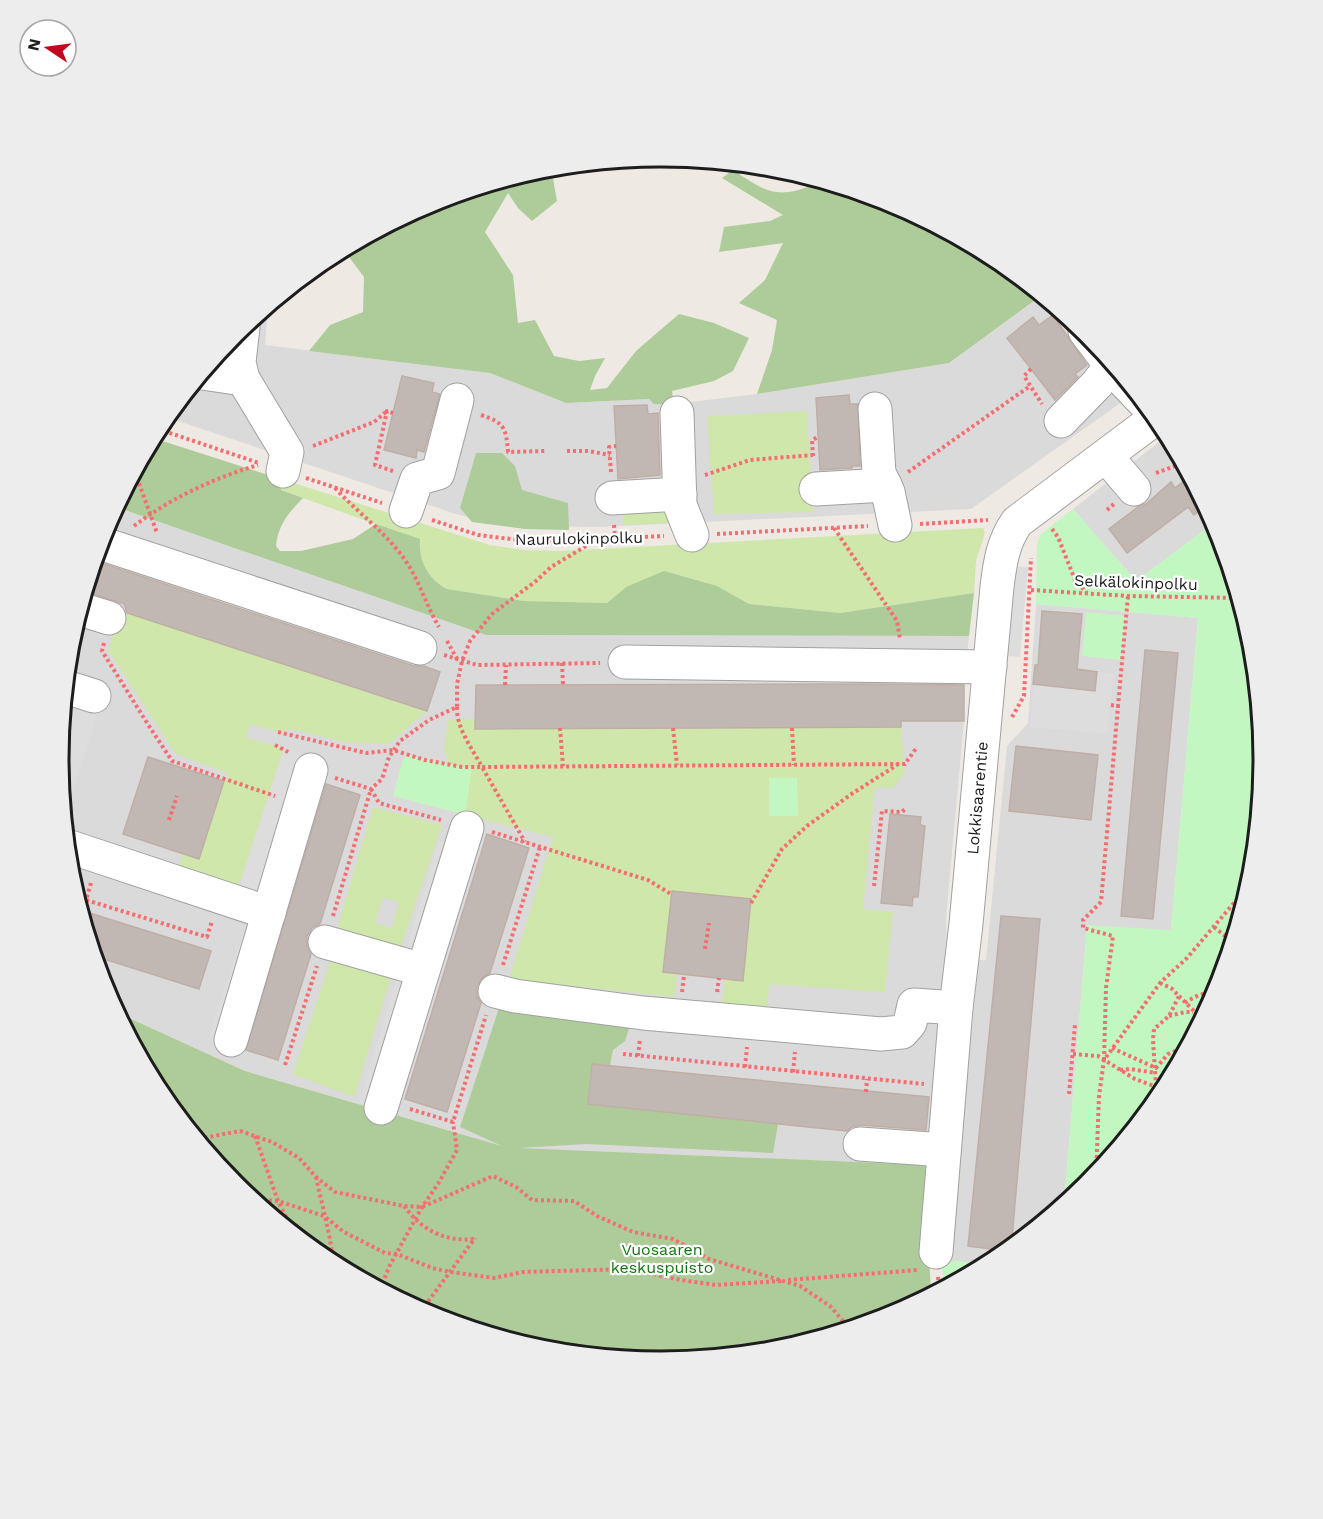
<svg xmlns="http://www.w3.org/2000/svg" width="1323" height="1519" viewBox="0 0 1323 1519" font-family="'Work Sans',sans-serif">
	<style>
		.residential { fill: #dbdada }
		.grass { fill: #cfe7aa; fill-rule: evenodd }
		.forest { fill: #aecc99 }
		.park { fill: #c3f7c1 }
		.parking { fill: #ddd }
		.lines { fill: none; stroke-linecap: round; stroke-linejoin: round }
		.stream { stroke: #a5d5da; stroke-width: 7 }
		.building { fill: #c2b8b3; stroke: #bfaea6; stroke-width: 1.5 }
		.minor-casing { stroke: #a1a1a1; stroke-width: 35 }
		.path { stroke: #f56d70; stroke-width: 4; stroke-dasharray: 3 3; stroke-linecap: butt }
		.minor { stroke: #fff; stroke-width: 33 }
		.labels { text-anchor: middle; stroke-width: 4.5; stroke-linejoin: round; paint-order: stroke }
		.street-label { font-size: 16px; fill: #1d1d1d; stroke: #fff }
		.park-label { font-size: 16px; fill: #13770f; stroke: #fff }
		.rim { fill: none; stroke: #1d1d1d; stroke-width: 3 }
	</style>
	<rect width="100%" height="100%" fill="#eee9e3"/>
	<!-- residential -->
	<g class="residential">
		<polygon points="1042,295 1088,333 1136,392 971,509 600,527 513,526 459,515 166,417 235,333 268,306 265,345 490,373 566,403 649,399 674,404 757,394 949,363"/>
		<polygon points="1168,435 1215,522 1136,581 1073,509"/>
		<polygon points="116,507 486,635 969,636 964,684 964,721 946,918 947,957 931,1165 509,1148 245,1071 116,1012 104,990 70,877 59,759 70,642 105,528"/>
		<polygon points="1036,604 1198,618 1171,931 1087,926 1064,1205 991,1264 951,1261 978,960 986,960 1007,746 1028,723"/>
	</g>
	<!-- grass -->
	<g class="grass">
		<polygon points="807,411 813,512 714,514 707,416"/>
		<path d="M284,480L490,545L524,550L560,551L983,528L985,533L976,561L974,593L840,613L748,604L717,586L626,587L607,603L524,601L447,589C431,580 421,565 419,547L386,528L281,490Z"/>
		<polygon points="671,509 672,523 623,525 623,511"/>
		<polygon points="121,611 427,711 388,744 344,742 290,729 278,732 250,724 246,738 284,748 237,892 176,872 183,854 229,774 175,753 108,650"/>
		<polygon points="475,719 476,729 901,727 905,772 893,788 875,787 863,909 893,912 885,992 769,984 767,1015 721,1009 725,979 743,980 751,900 672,891 663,972 677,974 674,997 509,979 553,837 465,815 462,767 450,765 444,750 448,720"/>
		<path d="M373,807L442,825L398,955L335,935ZM383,897L399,902L392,928L375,923Z"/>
		<polygon points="333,953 392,973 354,1097 293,1074"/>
	</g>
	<!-- forest -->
	<g class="forest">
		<polygon points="551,167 557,201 532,221 518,208 508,193 485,232 513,275 518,323 535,320 554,356 579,361 605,358 595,376 590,390 607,388 636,351 679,314 714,323 749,338 733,371 714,381 672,391 674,404 654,404 649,399 566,403 490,373 309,351 330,325 363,312 364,277 343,249 431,202"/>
		<path d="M733,170C765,191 775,200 813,185L808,177L893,203L997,258L1042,295L949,363L757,394L772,350L777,320L739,303L765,280L783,243L719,252L724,227L770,221L783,215L722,178Z"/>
		<path d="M153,438L284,480L281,490L303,498C289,512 278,525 276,546L280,551H301L353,539L376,524L420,539C418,560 428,579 447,589L524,601L607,603L626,587L664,571L717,586L749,604L840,613L974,593L969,636L486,635L116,507Z"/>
		<polygon points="476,453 502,453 515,466 522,490 568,503 569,530 525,529 472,522 460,508"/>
		<polygon points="501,1002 630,1025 625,1041 613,1050 610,1065 592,1064 588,1104 778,1124 773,1153 587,1144 518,1148 931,1165 927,1206 931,1296 892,1317 779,1351 661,1362 544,1351 430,1316 326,1261 235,1186 160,1094 116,1012 245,1071 502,1146 460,1127"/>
	</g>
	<!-- park -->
	<g class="park">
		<polygon points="1073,509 1136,581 1215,522 1219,529 1253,642 1264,759 1253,877 1218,991 1163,1095 1088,1186 1064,1205 1087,925 1171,930 1198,618 1036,604 1037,544 1041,534"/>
		<polygon points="1086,612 1126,616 1121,660 1082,656"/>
		<polygon points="406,755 462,767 472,767 465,815 393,796 402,762"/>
		<polygon points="769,778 797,778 798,816 769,816"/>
		<polygon points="952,1241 951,1261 991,1264 945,1289 941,1259"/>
	</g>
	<!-- parking -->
	<g class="parking">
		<polygon points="1000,565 1028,567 1020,657 991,655"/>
		<polygon points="1035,665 1114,674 1107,734 1030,727"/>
		<polygon points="67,672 107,685 64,816 59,759"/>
		<polygon points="284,748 304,754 257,898 237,892"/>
		<polygon points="439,841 456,847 376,1108 359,1103"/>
		<polygon points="242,936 259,941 226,1045 208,1039"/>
	</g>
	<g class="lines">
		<!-- stream -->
		<polyline class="stream" points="1229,952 1230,952"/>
	</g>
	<!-- building -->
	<g class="building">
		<polygon points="1053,315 1087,365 1075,374 1078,377 1055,400 1007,338 1033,317 1039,325"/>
		<polygon points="402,376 434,383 432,392 440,394 424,452 417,450 416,458 384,450"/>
		<polygon points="849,395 850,404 858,404 860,466 852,466 852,468 820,470 816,398"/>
		<polygon points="647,405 648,414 658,413 660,475 618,479 614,406"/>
		<polygon points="1190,476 1206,505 1194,515 1188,507 1127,553 1109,529 1138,507 1146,504 1171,482 1175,488"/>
		<polygon points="95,561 414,666 424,666 440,672 427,711 127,613 124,604 85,591"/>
		<polygon points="1042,611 1082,614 1077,669 1097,672 1095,691 1033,684 1035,665 1038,665"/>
		<polygon points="1145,650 1178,653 1153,919 1121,916"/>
		<polygon points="865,684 964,685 964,721 901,721 901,727 475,729 476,685"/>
		<polygon points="1016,746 1098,755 1091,820 1009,811"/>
		<polygon points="148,757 224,781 199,859 123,834"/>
		<polygon points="326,784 360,795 320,924 312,928 307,936 307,946 311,954 278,1060 246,1050"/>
		<polygon points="890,814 921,817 920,825 925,826 918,897 913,897 912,906 881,903"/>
		<polygon points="487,834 529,848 490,973 482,978 477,986 477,996 481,1003 447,1112 405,1099"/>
		<polygon points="672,891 751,899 743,981 663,972"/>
		<polygon points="80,910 211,951 199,989 94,956"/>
		<polygon points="1001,916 1040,919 1011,1249 1008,1251 968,1246"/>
		<polygon points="592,1064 929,1097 926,1130 861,1125 852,1127 847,1131 588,1104"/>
	</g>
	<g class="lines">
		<!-- minor casing -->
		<g class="minor-casing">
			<g id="minor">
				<polyline points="243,327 239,362 243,379 287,452 283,471"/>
				<polyline points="1085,331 1118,375 1153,412"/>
				<polyline points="202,373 243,379"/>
				<polyline points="875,409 879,473 888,492 895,525"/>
				<polyline points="677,413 680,505 692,535"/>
				<polyline points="1061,421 1097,384 1111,366"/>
				<polyline points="1106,456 1134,489"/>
				<polyline points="816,489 885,485"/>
				<polyline points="612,498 680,494"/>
				<polyline points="406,511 417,479 438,473 457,400"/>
				<polyline points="100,543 420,648"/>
				<polyline points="80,609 109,618"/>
				<polyline points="625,662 990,667"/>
				<polyline points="66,687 94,696"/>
				<polyline points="67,846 269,913"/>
				<polyline points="325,942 423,970"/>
				<polyline points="495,991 515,996 643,1013 881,1034 902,1032 910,1023 914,1005 956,1008"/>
				<polyline points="231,1040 311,770"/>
				<polyline points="381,1108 467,828"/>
				<polyline points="860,1144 944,1150"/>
				<path d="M936,1252L956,1008L966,924L997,587C1000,562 1003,542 1017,522L1157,417"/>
			</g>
		</g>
		<!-- path -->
		<g class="path">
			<polyline points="1031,369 1024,376 1042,404"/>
			<path d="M481,415C505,423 506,428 508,452L545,451"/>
			<polyline points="158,429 259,463"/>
			<polyline points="313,446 374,422 387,411"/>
			<polyline points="567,451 588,451 610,455"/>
			<polyline points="813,456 812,440 818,437"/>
			<polyline points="393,471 375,465 387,411 393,413"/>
			<polyline points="135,472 157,533"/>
			<polyline points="611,472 609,447 616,446"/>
			<polyline points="908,472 1030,386"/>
			<polyline points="1156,473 1175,466 1182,461"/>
			<polyline points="705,475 750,460 813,455"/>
			<polyline points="306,478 382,503"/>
			<path d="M335,488C359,514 388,534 407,563C420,583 427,607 439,627"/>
			<polyline points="1107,510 1114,504"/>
			<polyline points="432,520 478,535 535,542 664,536"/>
			<polyline points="920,524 988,520"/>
			<polyline points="614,525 615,539"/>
			<path d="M134,526C171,498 214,478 258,465"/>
			<polyline points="834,528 897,621 900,639"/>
			<polyline points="1052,529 1058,537 1075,580 1087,593"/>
			<polyline points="717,534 868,526"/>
			<polyline points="1031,590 1128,596 1240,598"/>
			<polyline points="447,641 457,659"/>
			<polyline points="104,643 102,651 149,726 172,761 275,796"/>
			<polyline points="444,655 477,665 600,663"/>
			<polyline points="562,663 563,685"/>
			<polyline points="505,685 506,665"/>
			<polyline points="1111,705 1118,706 1128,596"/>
			<path d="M457,707C456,728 472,748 482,767L905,764L917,747"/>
			<polyline points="1012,717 1024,696 1031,558"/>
			<polyline points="560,728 563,766"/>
			<polyline points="673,728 677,765"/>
			<polyline points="792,728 794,765"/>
			<polyline points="278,732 366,753 393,750 425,760 462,767 482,767 525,842"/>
			<polyline points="275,745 290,753"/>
			<polyline points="335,778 371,789 382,779 389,757 400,741 429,720 457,707 457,684 462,661 470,641 492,614 536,581 551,567 596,540"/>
			<polyline points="371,789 379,803 441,820"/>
			<polyline points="169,820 177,796"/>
			<polyline points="492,832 648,880 671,894"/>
			<polyline points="91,883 86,900 207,937 212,921"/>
			<polyline points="874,886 882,811 902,812 905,809"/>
			<polyline points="76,897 86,900"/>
			<polyline points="751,903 782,849 807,826 853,793 897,765"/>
			<polyline points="333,916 371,789"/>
			<polyline points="1214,927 1225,936 1234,940"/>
			<polyline points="705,949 709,923"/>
			<polyline points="503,965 540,847"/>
			<polyline points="682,992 684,975"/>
			<polyline points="717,992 719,978"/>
			<polyline points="1179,996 1203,1020"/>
			<path d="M1185,1003C1194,997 1204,991 1216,994"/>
			<polyline points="1169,1016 1185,1012 1193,1012"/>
			<polyline points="1198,1029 1199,1018 1209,1007 1215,994"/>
			<polyline points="1112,1048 1156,1068 1168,1054 1190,1045"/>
			<polyline points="623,1054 924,1084"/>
			<polyline points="1073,1054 1098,1056 1135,1079 1165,1090"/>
			<polyline points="638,1056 640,1039"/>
			<polyline points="1104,1060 1106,988 1113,936 1083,928 1083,920 1101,902 1118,706"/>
			<polyline points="285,1065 317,966"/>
			<polyline points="745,1067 747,1047"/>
			<polyline points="1120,1070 1130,1069 1156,1073"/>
			<polyline points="793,1072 795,1052"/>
			<polyline points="1156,1086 1153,1040 1154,1029 1169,1016 1179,996 1171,988 1160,983"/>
			<polyline points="866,1092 867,1079"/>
			<polyline points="1069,1094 1075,1025"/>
			<polyline points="410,1109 453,1122 486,1015"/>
			<polyline points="193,1135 203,1138 240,1131 272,1142 299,1158 316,1177 335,1192 404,1206 422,1207 493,1176 516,1187 532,1200 574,1201 597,1216 633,1232 673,1239 709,1259 800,1286 830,1306 850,1329"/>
			<polyline points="255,1136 278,1201 295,1235"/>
			<polyline points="1103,1168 1119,1146 1125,1141"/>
			<polyline points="1096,1176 1099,1096 1104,1060 1160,983 1187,958 1251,883"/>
			<path d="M316,1177C322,1206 331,1235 333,1264"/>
			<polyline points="251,1199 278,1201 324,1216 344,1232 385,1253 397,1254 432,1268 451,1272 494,1278 523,1272 629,1269 681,1280 716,1285 781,1281"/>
			<path d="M404,1206C422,1230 444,1242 474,1239"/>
			<polyline points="938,1277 939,1292"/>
			<polyline points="788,1280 918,1270"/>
			<polyline points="380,1289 390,1265 422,1207 438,1184 457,1150 453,1122"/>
			<polyline points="421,1311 475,1238"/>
		</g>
		<!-- minor -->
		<use href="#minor" class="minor"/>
	</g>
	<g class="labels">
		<!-- street labels -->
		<g class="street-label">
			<text transform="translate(579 538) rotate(-1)" y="6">Naurulokinpolku</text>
			<text transform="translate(1136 582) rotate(2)" y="6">Selkälokinpolku</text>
			<text transform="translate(977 798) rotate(-85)" y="6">Lokkisaarentie</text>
		</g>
		<!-- park labels -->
		<g class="park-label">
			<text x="662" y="1255">Vuosaaren<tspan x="662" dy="18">keskuspuisto</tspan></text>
		</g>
	</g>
	<!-- crop -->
	<path d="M0 0H1323V1519H0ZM69 759a592 592 0 1 1 1184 0a592 592 0 1 1-1184 0Z" fill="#ededed" fill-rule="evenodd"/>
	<path class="rim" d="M69 759a592 592 0 1 1 1184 0a592 592 0 1 1-1184 0Z"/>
	<!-- north arrow -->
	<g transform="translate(48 48) rotate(283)"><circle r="28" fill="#ffffff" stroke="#a5a5a5" stroke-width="1.5"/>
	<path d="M0-4.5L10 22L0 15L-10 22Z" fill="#c3071e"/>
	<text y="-9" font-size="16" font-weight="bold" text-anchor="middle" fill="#1d1d1d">N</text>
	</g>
</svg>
